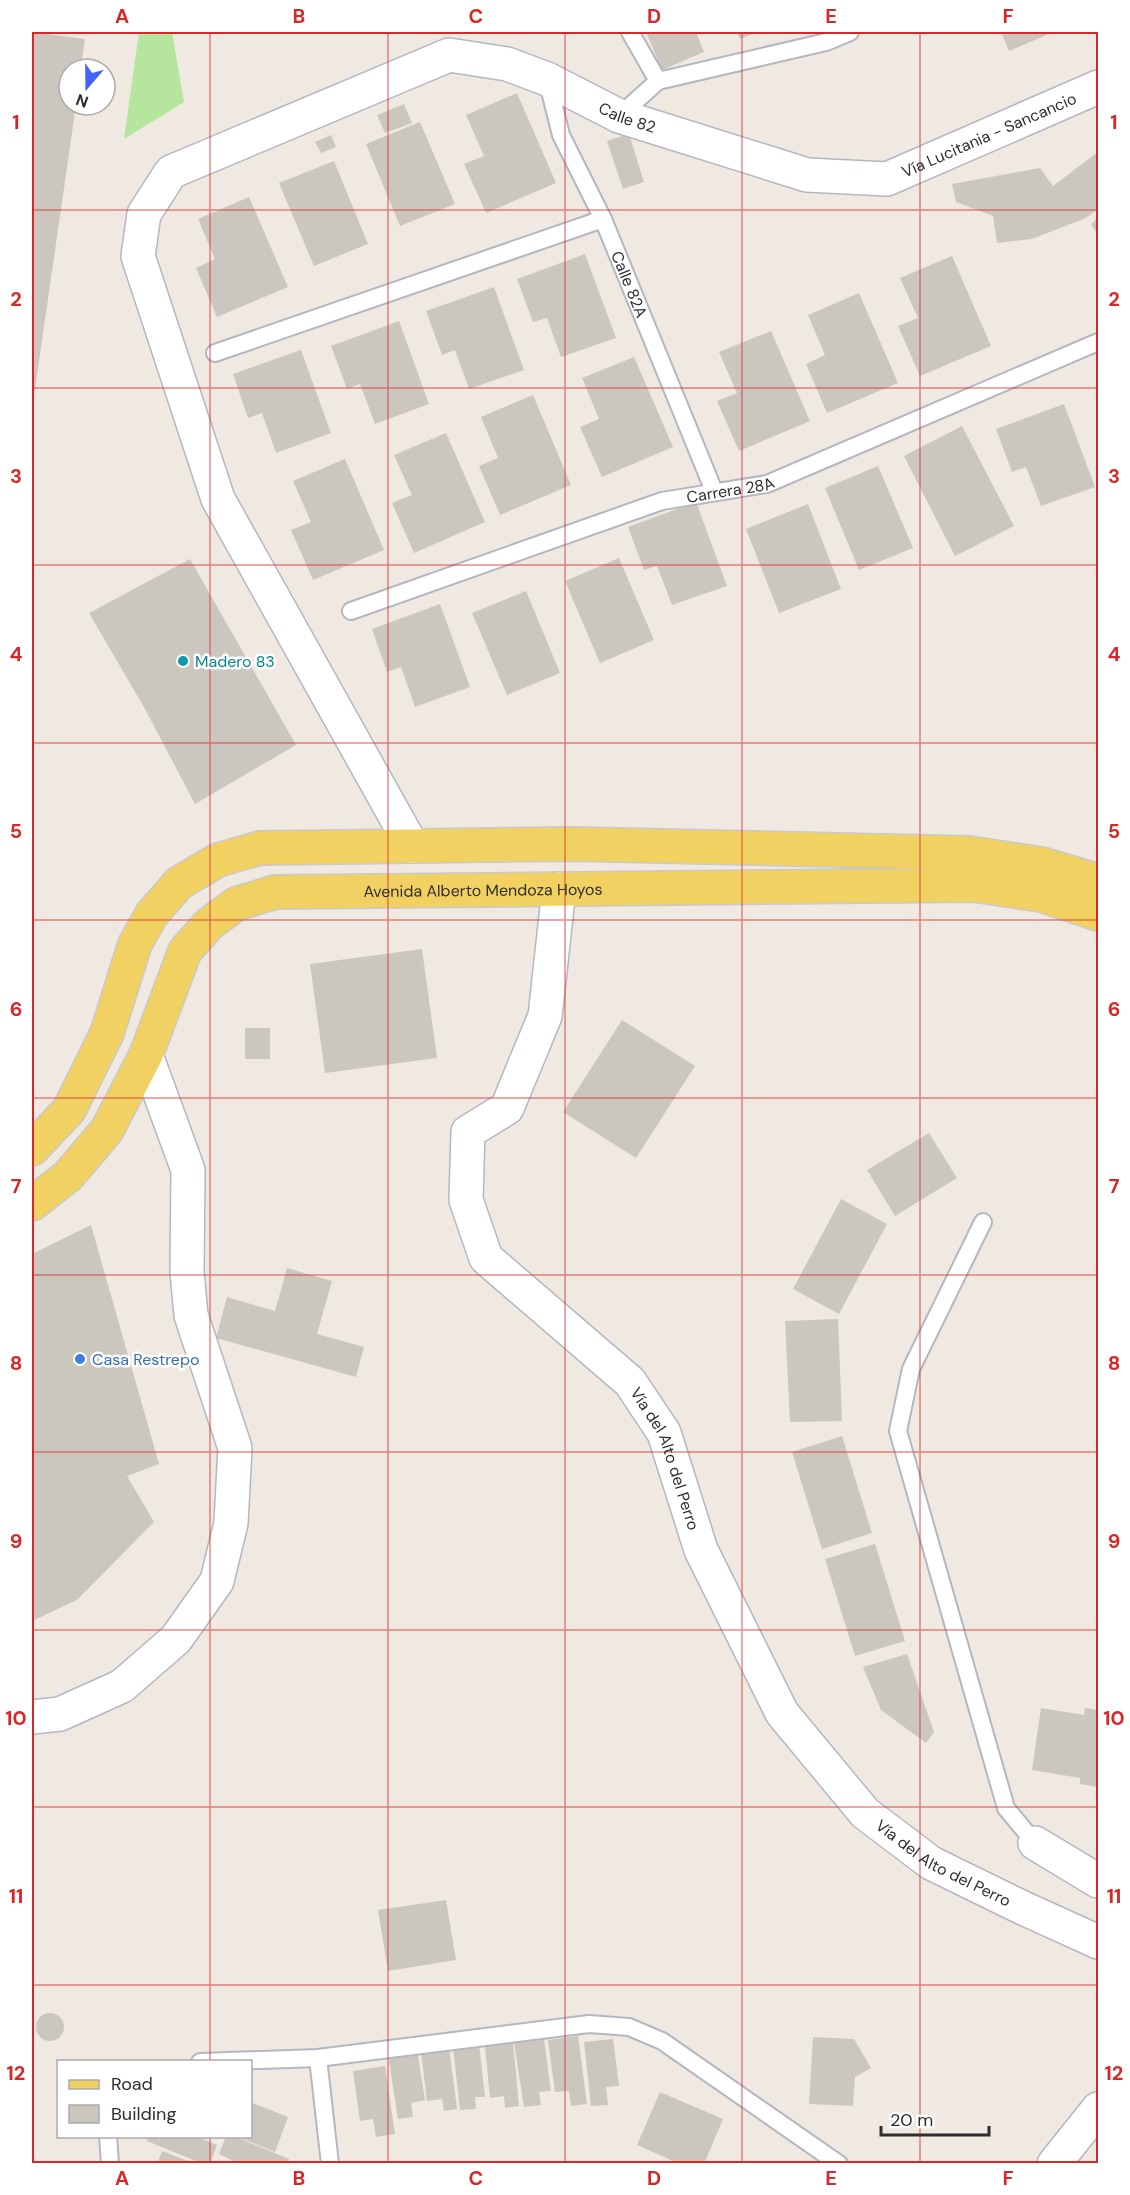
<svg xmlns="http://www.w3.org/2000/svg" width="1130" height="2195" viewBox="0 0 1130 2195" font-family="'DM Sans',sans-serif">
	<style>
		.green { fill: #b6e59e }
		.building { fill: #cbc7bf }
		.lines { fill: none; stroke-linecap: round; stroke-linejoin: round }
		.lane-casing { stroke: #b4b7c1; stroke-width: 20 }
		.street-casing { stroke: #b4b7c1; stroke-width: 36 }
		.primary-casing { stroke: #c9c9c9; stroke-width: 36 }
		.lane { stroke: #fff; stroke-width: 16 }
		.street { stroke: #fff; stroke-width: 33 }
		.primary { stroke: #f2d163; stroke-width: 33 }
		.grid { fill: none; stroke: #d62828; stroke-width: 1.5; stroke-opacity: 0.55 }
		.culture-dot { fill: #0f9aa8; stroke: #fff; stroke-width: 2 }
		.shop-dot { fill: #3f7fe0; stroke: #fff; stroke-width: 2 }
		.labels { text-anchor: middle; stroke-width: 5; stroke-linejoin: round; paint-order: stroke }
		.street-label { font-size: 16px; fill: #2e2e2e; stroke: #fff }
		.culture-label { font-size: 16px; fill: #0d838f; stroke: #fff; text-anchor: start }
		.shop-label { font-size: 16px; fill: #366cbe; stroke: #fff; text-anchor: start }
		.neatline { fill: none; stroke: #d62828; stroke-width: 2 }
		.grid-label { font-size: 20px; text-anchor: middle; font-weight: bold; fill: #d62828 }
	</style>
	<rect width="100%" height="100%" fill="#efe9e1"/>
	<!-- green -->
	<polygon class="green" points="139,32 172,32 184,102 124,139"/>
	<!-- building -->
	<g class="building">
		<polygon points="32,32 85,39 81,69 69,69 69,105 76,105 33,403"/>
		<polygon points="646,32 696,32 704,52 662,70"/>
		<polygon points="737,32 758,32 740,39"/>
		<polygon points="1001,32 1050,32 1051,33 1009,51"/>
		<polygon points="517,93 556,183 486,213 464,164 484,156 466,115"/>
		<polygon points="404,104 412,123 385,133 377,115"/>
		<polygon points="420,122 455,204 400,226 366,144"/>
		<polygon points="629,134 644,182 623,189 607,141"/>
		<polygon points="331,135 336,147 321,153 315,142"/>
		<polygon points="1098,152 1098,209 1086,218 1032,239 997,243 993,216 956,202 952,184 1040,168 1053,186"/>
		<polygon points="334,161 368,244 314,266 279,183"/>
		<polygon points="249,197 288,287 217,317 196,268 215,259 198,219"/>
		<polygon points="1098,218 1098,235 1091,224"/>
		<polygon points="585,254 616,338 561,357 547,318 533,322 517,279"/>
		<polygon points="952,256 991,346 920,376 898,326 918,318 900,278"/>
		<polygon points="494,287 524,370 469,389 455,350 442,355 426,311"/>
		<polygon points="859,293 898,383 827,413 806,364 825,355 808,315"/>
		<polygon points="399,321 429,404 375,424 360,384 347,389 331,346"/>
		<polygon points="771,331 810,421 739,451 717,401 737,393 719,352"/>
		<polygon points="301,350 331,433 276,453 262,413 248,418 233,374"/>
		<polygon points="634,357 673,447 602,477 580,427 599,419 582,378"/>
		<polygon points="533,395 571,485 500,515 479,466 498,458 481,417"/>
		<polygon points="1064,404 1095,487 1041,506 1026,467 1012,472 996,429"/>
		<polygon points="962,426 1014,526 955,556 904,456"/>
		<polygon points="446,433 485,522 414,553 392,503 412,495 394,455"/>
		<polygon points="345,459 384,550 313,580 291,530 311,522 293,481"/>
		<polygon points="878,466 913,548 859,570 825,488"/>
		<polygon points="696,502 727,586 672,605 657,566 644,570 628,527"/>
		<polygon points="808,504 841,589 779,613 746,529"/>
		<polygon points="619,558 654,640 600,663 565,581"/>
		<polygon points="190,559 296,745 195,804 145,709 89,613"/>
		<polygon points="526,591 560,673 507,695 472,613"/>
		<polygon points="440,604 470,687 415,707 401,667 387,672 372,629"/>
		<polygon points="422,949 437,1058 325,1073 310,964"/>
		<polygon points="622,1020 695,1066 636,1158 563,1112"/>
		<rect x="245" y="1028" width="25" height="31"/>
		<polygon points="929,1133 957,1178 895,1216 867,1170"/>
		<polygon points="841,1199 887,1224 839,1314 793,1289"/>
		<polygon points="91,1225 159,1464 127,1476 154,1522 77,1600 32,1621 32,1254"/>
		<polygon points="287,1268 332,1281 317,1334 364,1347 356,1377 216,1338 227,1297 275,1311"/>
		<polygon points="838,1319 842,1421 790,1422 785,1321"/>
		<polygon points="842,1436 872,1533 822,1549 792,1452"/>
		<polygon points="875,1544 905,1641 855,1656 825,1559"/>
		<polygon points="907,1654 934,1732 926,1743 881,1710 863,1667"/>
		<polygon points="1041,1708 1084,1715 1085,1708 1098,1710 1098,1787 1080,1784 1080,1778 1032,1770"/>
		<polygon points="446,1900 456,1960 388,1971 378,1910"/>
		<circle cx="50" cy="2027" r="14"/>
		<polygon points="578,2036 587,2104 571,2106 569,2091 555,2092 548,2040"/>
		<polygon points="813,2037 854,2039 871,2068 855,2077 853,2106 809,2104"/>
		<polygon points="544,2039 551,2091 539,2092 541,2105 524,2107 514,2043"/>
		<polygon points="613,2039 619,2086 606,2087 608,2105 591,2106 584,2042"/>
		<polygon points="513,2042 519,2106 505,2108 504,2096 490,2098 485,2046"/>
		<polygon points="479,2044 485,2097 475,2097 476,2109 460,2110 453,2047"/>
		<polygon points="449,2047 457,2109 444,2111 442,2099 427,2101 421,2051"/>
		<polygon points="417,2050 425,2100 411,2103 413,2117 398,2119 388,2054"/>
		<polygon points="385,2066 395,2134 376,2137 373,2119 360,2121 353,2071"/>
		<polygon points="660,2092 723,2119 704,2164 680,2164 637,2145"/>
		<polygon points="250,2102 288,2117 275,2152 238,2137 250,2136"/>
		<polygon points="149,2136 196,2136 217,2145 210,2164 203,2164 147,2141"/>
		<polygon points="226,2136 234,2136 289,2159 287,2164 240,2164 219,2154"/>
		<polygon points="162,2151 194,2163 194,2164 157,2164"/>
	</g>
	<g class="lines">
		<!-- lane casing -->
		<g class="lane-casing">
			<g id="lane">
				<polyline points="630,32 658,81"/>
				<path id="s1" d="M547,79L561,135L603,219L714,491"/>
				<polyline points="619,116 658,81 826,42 850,32"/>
				<polyline points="215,353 603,219"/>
				<path id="s2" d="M351,611L662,501L767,484L1098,342"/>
				<polyline points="983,1222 911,1369 898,1431 1006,1808 1035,1843"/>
				<polyline points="318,2058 330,2164"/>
				<polyline points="200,2062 318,2058 589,2024 629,2027 662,2041 839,2164"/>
				<polyline points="108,2136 110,2164"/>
			</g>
		</g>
		<!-- street casing -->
		<g class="street-casing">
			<g id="street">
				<path id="s3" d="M412,846L218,499L138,256L144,214L171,172L449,55L507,64L547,79L619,116L807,175L887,179L1098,87"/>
				<path id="s4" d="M559,889L545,1016L507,1108L468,1132L466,1200L486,1258L630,1382L664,1433L701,1550L782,1713L865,1813L931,1863L1023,1908L1098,1942"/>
				<polyline points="32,1717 60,1714 122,1686 176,1639 217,1581 231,1523 235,1448 191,1315 187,1272 188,1170 146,1055"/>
				<polyline points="1035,1843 1098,1881"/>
				<polyline points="1054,2164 1098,2109"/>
			</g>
		</g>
		<!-- primary casing -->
		<g class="primary-casing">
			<g id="primary">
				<polyline points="32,1149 69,1110 107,1033 135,944 152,914 179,883 218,860 260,848 572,844 969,853 1042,864 1098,881"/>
				<path id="s5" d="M32,1204L68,1176L107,1130L146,1055L185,951L209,924L236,904L275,892L974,885L1041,895L1098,914"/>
			</g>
		</g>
		<!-- lane -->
		<use href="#lane" class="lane"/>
		<!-- street -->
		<use href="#street" class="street"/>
		<!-- primary -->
		<use href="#primary" class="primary"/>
	</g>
	<!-- grid -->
	<path class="grid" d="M210,32V2062M388,32V2164M565,32V2164M742,32V2164M920,32V2164M32,210H1098M32,388H1098M32,565H1098M32,743H1098M32,920H1098M32,1098H1098M32,1275H1098M32,1452H1098M32,1630H1098M32,1807H1098M32,1985H1098M210,2136V2164"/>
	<!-- markers -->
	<circle class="culture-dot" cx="183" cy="661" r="6"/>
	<circle class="shop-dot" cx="80" cy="1359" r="6"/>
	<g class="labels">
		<!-- street labels -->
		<g class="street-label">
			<text dy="6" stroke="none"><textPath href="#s3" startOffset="1238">Calle 82</textPath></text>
			<text dy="6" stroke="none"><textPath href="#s3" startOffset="1618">Vía Lucitania - Sancancio</textPath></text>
			<text dy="6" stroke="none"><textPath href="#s1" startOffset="222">Calle 82A</textPath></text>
			<text dy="6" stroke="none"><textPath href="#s2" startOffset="399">Carrera 28A</textPath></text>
			<text dy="6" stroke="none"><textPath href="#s5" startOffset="620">Avenida Alberto Mendoza Hoyos</textPath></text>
			<text dy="6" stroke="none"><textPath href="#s4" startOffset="678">Vía del Alto del Perro</textPath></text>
			<text dy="6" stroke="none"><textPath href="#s4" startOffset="1182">Vía del Alto del Perro</textPath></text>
		</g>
		<!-- culture labels -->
		<g class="culture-label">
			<text x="195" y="667">Madero 83</text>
		</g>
		<!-- shop labels -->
		<g class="shop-label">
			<text x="92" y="1365">Casa Restrepo</text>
		</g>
	</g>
	<!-- border -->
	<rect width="1130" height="2195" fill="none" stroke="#ffffff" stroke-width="66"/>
	<!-- legend -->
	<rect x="57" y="2060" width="195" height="78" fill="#ffffff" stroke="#ababab" stroke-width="1.5"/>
	<rect x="69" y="2080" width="30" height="9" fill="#f2d163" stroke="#ababab" stroke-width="1.5"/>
	<text x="111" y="2090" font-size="18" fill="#2e2e2e">Road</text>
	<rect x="69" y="2105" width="30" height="18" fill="#cbc7bf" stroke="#ababab" stroke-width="1.5"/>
	<text x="111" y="2120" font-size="18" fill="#2e2e2e">Building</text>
	<!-- north arrow -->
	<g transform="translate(87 87) rotate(200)"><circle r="28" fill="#ffffff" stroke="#ababab" stroke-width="1.5"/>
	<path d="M0-4.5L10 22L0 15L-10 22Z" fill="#4264fb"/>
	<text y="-9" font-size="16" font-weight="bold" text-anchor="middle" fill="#2e2e2e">N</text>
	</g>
	<!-- scale -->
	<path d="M881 2126v9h108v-9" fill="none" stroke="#2e2e2e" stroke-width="3"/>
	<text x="890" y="2126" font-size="18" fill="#2e2e2e" stroke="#ffffff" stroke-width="4.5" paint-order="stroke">20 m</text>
	<rect x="33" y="33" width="1064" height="2129" class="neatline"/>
	<g class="grid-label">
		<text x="122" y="23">A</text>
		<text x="299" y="23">B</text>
		<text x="476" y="23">C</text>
		<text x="654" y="23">D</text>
		<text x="831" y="23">E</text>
		<text x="1008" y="23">F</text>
		<text x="16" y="129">1</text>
		<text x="1114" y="129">1</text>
		<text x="16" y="306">2</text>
		<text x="1114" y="306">2</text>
		<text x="16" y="483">3</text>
		<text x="1114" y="483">3</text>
		<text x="16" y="661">4</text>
		<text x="1114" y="661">4</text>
		<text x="16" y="838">5</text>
		<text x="1114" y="838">5</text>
		<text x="16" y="1016">6</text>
		<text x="1114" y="1016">6</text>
		<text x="16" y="1193">7</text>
		<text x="1114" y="1193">7</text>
		<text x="16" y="1370">8</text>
		<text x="1114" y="1370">8</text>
		<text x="16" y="1548">9</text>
		<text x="1114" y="1548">9</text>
		<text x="16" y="1725">10</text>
		<text x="1114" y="1725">10</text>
		<text x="16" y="1903">11</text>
		<text x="1114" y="1903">11</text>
		<text x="16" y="2080">12</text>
		<text x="1114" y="2080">12</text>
		<text x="122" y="2185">A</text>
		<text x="299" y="2185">B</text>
		<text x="476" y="2185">C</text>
		<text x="654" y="2185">D</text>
		<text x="831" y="2185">E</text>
		<text x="1008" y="2185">F</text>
	</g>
</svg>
